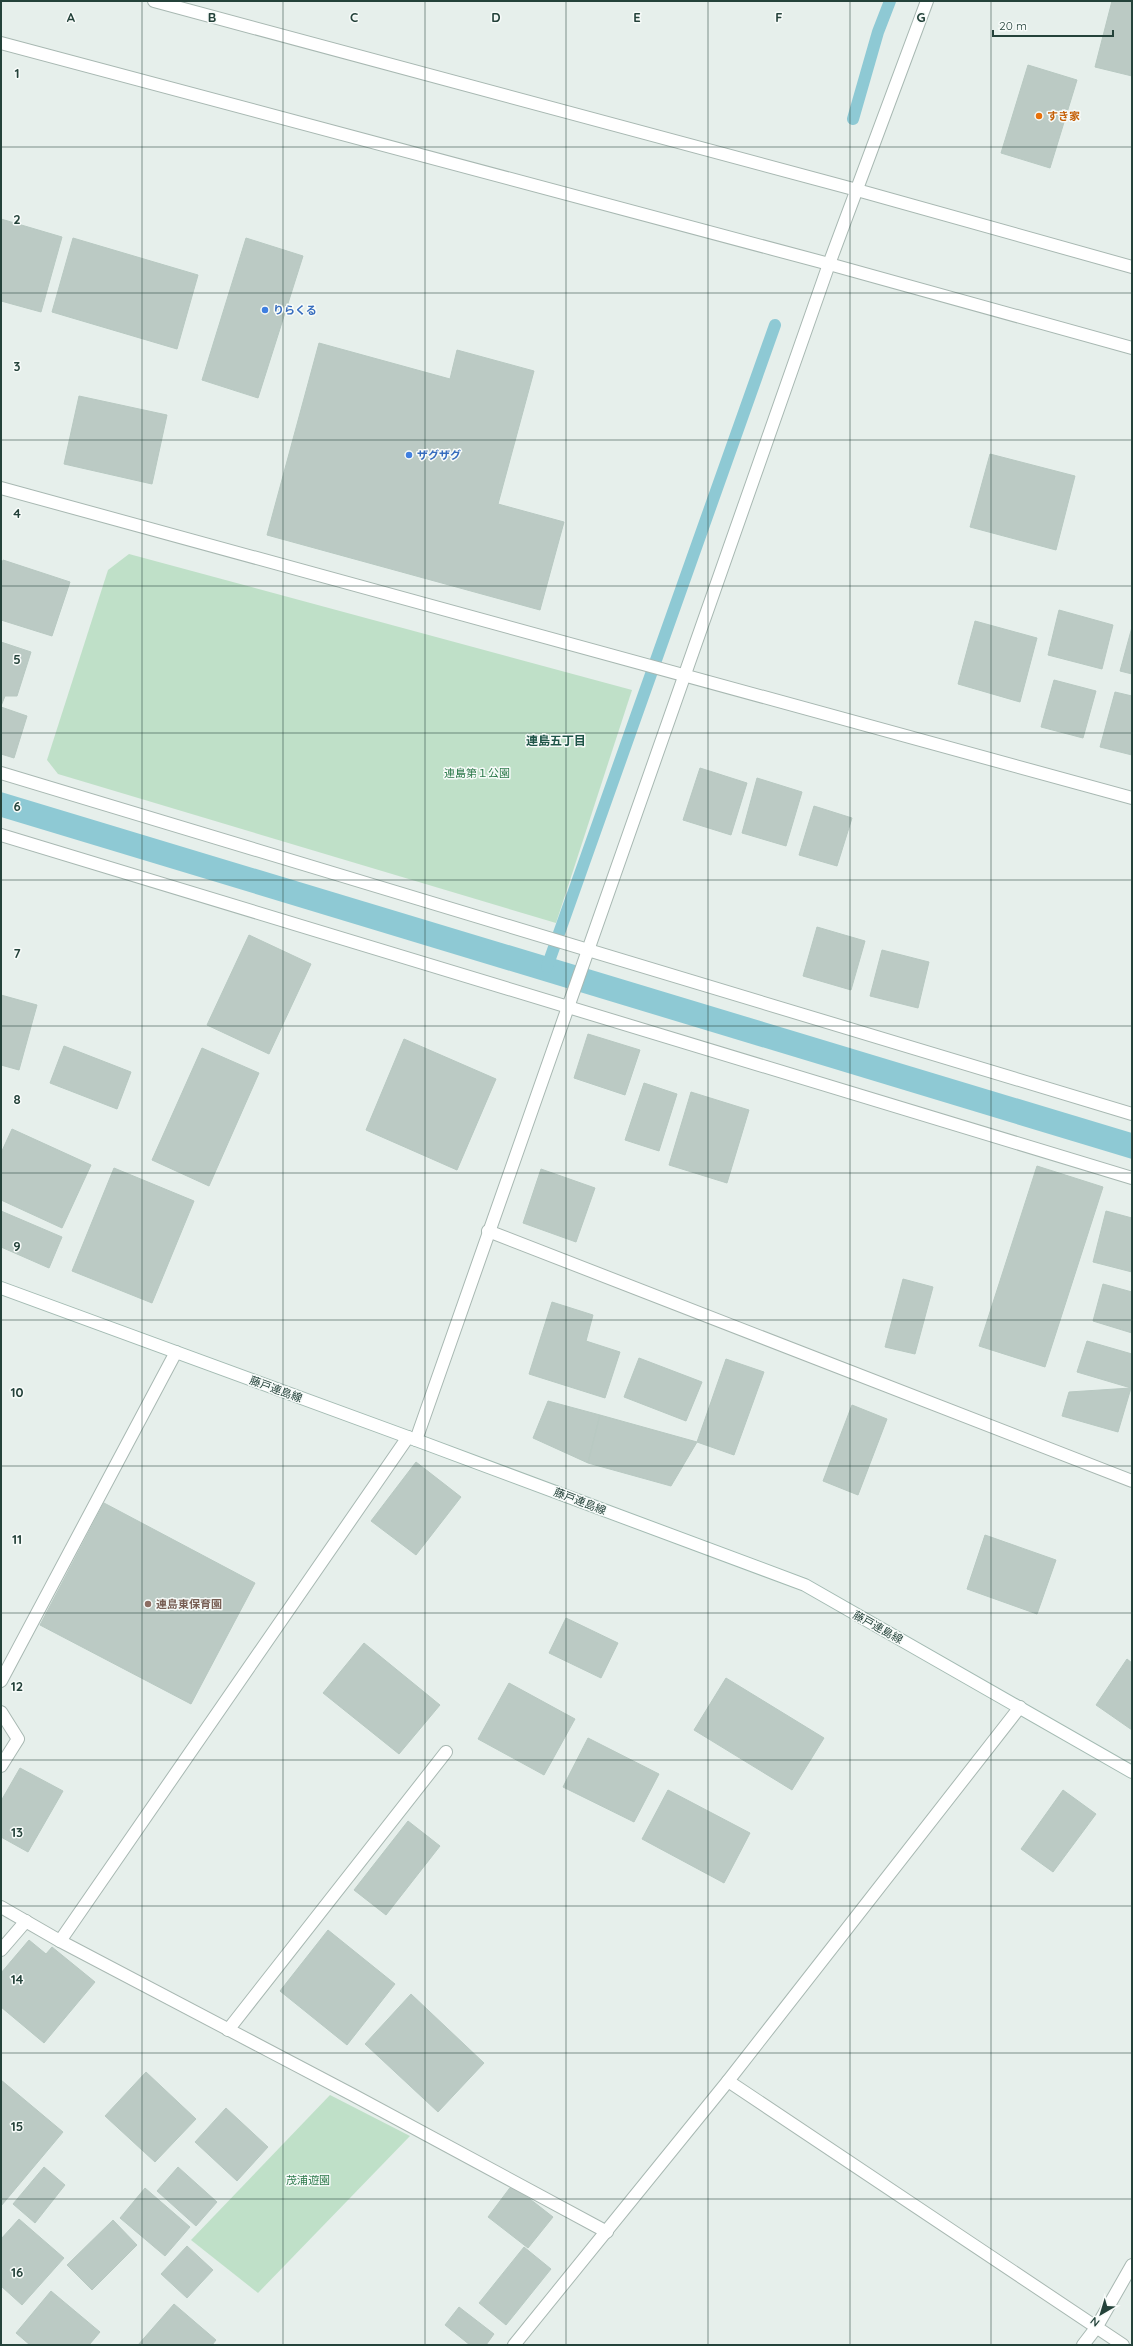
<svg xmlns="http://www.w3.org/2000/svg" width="1133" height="2346" viewBox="0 0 1133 2346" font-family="Quicksand,'Noto Sans JP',sans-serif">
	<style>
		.green { fill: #bfe0c8 }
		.water { fill: #8ec9d4 }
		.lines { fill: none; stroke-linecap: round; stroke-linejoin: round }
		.stream { stroke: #8ec9d4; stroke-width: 12 }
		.building { fill: #bbcac4; stroke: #b8c9c2 }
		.service-casing { stroke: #a8b8b2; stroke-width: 14 }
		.minor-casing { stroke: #a8b8b2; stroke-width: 14 }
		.tertiary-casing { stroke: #a8b8b2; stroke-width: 14 }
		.secondary-casing { stroke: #a4bbb3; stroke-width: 14 }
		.service { stroke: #fff; stroke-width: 12 }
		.minor { stroke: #fff; stroke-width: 12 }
		.tertiary { stroke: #fff; stroke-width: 12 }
		.secondary { stroke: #fff; stroke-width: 12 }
		.grid { fill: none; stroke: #24423a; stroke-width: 1; stroke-opacity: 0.55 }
		.food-dot { fill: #e8710a; stroke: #f7fbf9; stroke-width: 1.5 }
		.shop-dot { fill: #3f7fe0; stroke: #f7fbf9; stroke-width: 1.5 }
		.education-dot { fill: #8d6e63; stroke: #f7fbf9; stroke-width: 1.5 }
		.labels { text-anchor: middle; stroke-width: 3; stroke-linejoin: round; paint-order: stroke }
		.food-label { font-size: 11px; font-weight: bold; fill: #c56008; stroke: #f7fbf9; text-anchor: start }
		.shop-label { font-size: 11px; font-weight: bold; fill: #366cbe; stroke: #f7fbf9; text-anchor: start }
		.park-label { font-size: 11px; fill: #2d7a4b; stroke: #f7fbf9 }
		.street-label { font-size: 11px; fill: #24423a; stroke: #f7fbf9 }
		.education-label { font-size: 11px; font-weight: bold; fill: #785e54; stroke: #f7fbf9; text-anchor: start }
		.neighbourhood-label { font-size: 12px; font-weight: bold; fill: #1f5548; stroke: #f7fbf9 }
		.grid-label { font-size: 13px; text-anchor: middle; font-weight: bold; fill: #24423a; stroke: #f7fbf9; stroke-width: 3; stroke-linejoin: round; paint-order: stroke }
	</style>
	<rect width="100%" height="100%" fill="#e6efeb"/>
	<!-- green -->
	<g class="green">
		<polygon points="129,554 632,690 556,923 58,774 47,760 108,570"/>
		<polygon points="330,2095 410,2136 258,2293 191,2240"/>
	</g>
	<!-- water -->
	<polygon class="water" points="1,792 1132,1133 1132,1159 1,817"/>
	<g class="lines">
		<!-- stream -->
		<g class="stream">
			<polyline points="853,119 878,32 890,1"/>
			<polyline points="547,967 775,325"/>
		</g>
	</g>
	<!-- building -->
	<g class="building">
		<polygon points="1112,1 1132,1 1132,76 1095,67"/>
		<polygon points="1028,65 1077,80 1050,168 1001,153"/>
		<polygon points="1,219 62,237 41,312 1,301"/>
		<polygon points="73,238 198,275 177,349 52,312"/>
		<polygon points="246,238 303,256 258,398 202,380"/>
		<polygon points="319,343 450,379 457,350 534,371 498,504 564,522 540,610 267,535"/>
		<polygon points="79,396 167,415 152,484 64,464"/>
		<polygon points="990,454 1075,476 1056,550 970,527"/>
		<polygon points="3,560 70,582 52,636 1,620 1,567"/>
		<polygon points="1059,610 1113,625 1102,669 1048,655"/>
		<polygon points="975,621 1037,638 1020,702 958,684"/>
		<polygon points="1132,627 1132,674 1120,671"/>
		<polygon points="1,642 31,652 17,696 5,696 1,706"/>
		<polygon points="1054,680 1096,691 1083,738 1041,727"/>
		<polygon points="1115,692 1132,696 1132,755 1100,747"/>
		<polygon points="1,707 27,716 14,758 1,754"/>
		<polygon points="700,768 747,783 731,835 683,820"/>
		<polygon points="757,778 802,792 786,846 742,833"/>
		<polygon points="814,806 852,818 837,866 799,855"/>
		<polygon points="817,927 865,941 851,990 803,976"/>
		<polygon points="249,935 311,964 269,1054 207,1025"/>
		<polygon points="882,950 929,962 918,1008 870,996"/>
		<polygon points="1,995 37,1005 19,1070 1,1065"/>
		<polygon points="588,1034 640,1050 625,1095 574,1078"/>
		<polygon points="404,1039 496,1079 457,1170 366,1130"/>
		<polygon points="64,1046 131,1072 117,1109 50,1083"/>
		<polygon points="202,1048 259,1073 209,1186 152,1160"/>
		<polygon points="644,1083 677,1094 659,1151 625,1140"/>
		<polygon points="691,1092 749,1110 727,1183 669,1165"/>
		<polygon points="12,1129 91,1165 62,1228 1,1200 1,1153"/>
		<polygon points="1037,1166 1103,1187 1045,1367 979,1346"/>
		<polygon points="114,1168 194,1201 152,1303 72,1271"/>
		<polygon points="541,1169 595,1188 576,1242 523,1223"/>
		<polygon points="1,1211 62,1237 49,1268 1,1247"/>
		<polygon points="1106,1211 1132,1218 1132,1272 1093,1262"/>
		<polygon points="903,1279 933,1287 915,1354 885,1347"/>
		<polygon points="1103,1284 1132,1292 1132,1333 1093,1321"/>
		<polygon points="552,1302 593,1315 586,1341 620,1352 605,1398 529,1374"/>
		<polygon points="1087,1341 1132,1354 1131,1388 1077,1372"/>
		<polygon points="639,1358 702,1382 686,1421 624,1397"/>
		<polygon points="726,1359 764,1372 734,1455 697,1442"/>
		<polygon points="1131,1388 1118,1432 1062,1416 1069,1392"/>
		<polygon points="548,1401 600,1415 588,1463 533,1438"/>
		<polygon points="852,1405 887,1419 858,1495 823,1481"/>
		<polygon points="600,1415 697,1442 671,1486 588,1463"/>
		<polygon points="416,1462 461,1497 416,1555 371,1521"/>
		<polygon points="104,1503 255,1583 191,1704 40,1625"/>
		<polygon points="985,1535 1056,1560 1037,1614 967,1589"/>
		<polygon points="566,1618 618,1643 601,1678 549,1653"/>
		<polygon points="364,1643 440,1705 399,1754 323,1693"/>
		<polygon points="1127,1659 1132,1663 1132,1730 1096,1705"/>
		<polygon points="726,1678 824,1738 792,1790 694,1730"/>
		<polygon points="509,1683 575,1719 544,1775 478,1739"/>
		<polygon points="588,1738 659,1774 634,1822 563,1787"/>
		<polygon points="20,1768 63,1791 28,1852 1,1837 1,1801"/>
		<polygon points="668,1790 750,1833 724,1883 642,1839"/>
		<polygon points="1063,1790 1096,1814 1053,1872 1021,1849"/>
		<polygon points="408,1821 440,1846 386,1915 354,1890"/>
		<polygon points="328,1930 395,1984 347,2045 280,1991"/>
		<polygon points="29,1940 46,1954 52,1947 95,1982 44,2043 1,2007 1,1973"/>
		<polygon points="411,1994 484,2063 438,2112 365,2044"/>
		<polygon points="146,2072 196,2119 155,2162 105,2116"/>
		<polygon points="1,2080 63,2132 1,2206"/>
		<polygon points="226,2108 268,2147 237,2181 195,2142"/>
		<polygon points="44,2167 65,2185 35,2223 13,2204"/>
		<polygon points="178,2167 217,2202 196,2226 157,2191"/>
		<polygon points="512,2185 553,2217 528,2248 488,2217"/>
		<polygon points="145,2188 190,2227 165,2256 120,2218"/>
		<polygon points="19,2219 64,2258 22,2305 1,2286 1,2239"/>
		<polygon points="113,2220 137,2245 92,2290 67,2265"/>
		<polygon points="187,2246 213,2270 187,2298 161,2274"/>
		<polygon points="524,2247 551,2269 506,2325 479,2303"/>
		<polygon points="51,2291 100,2332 89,2345 30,2345 16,2333"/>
		<polygon points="174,2304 216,2340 212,2345 138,2345"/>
		<polygon points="459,2307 494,2334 486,2345 470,2345 445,2325"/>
	</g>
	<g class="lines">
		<!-- service casing -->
		<g class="service-casing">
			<g id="service">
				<polyline points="1,1681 176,1352"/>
				<polyline points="1,1712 18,1739 1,1766"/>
			</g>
		</g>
		<!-- minor casing -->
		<g class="minor-casing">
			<g id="minor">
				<polyline points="1,773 1132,1114"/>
				<polyline points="1,835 1132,1178"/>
				<polyline points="488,1231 1132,1481"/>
				<polyline points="416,1440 829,264 927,1"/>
				<polyline points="1,1907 60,1941 353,2095 607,2232"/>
				<polyline points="60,1941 408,1437"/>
				<polyline points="1,1950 26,1921"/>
				<polyline points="228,2030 446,1752"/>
				<polyline points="728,2081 1123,2345"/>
				<polyline points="514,2345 728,2081 1020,1707"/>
				<polyline points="1083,2345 1096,2328 1132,2265"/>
			</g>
		</g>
		<!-- tertiary casing -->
		<g class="tertiary-casing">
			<g id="tertiary">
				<polyline points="154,1 857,190 1132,267"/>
				<polyline points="1,43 829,264 1132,348"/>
				<polyline points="1,488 1132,798"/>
			</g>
		</g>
		<!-- secondary casing -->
		<g class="secondary-casing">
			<polyline id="secondary" points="1,1288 416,1440 805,1585 1132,1772"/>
		</g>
		<!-- service -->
		<use href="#service" class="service"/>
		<!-- minor -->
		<use href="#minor" class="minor"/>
		<!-- tertiary -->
		<use href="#tertiary" class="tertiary"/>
		<!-- secondary -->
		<use href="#secondary" class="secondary"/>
	</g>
	<!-- grid -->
	<path class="grid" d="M142,1V2345M283,1V2345M425,1V2345M566,1V2345M708,1V2345M850,1V2345M991,1V2345M1,147H1132M1,293H1132M1,440H1132M1,586H1132M1,733H1132M1,880H1132M1,1026H1132M1,1173H1132M1,1320H1132M1,1466H1132M1,1613H1132M1,1760H1132M1,1906H1132M1,2053H1132M1,2199H1132"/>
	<!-- markers -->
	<circle class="food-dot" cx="1039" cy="116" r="4"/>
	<g class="shop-dot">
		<circle cx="265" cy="310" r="4"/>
		<circle cx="409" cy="455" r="4"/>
	</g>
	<circle class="education-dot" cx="148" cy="1604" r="4"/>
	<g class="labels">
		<!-- food labels -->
		<g class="food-label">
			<text x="1047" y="120">すき家</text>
		</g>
		<!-- shop labels -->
		<g class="shop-label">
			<text x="273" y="314">りらくる</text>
			<text x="417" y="459">ザグザグ</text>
		</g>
		<!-- park labels -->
		<g class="park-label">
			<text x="477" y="777">連島第１公園</text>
			<text x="308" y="2184">茂浦遊園</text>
		</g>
		<!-- street labels -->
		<g class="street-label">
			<text transform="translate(276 1389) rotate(20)" y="4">藤戸連島線</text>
			<text transform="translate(580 1501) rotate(21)" y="4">藤戸連島線</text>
			<text transform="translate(878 1627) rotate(29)" y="4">藤戸連島線</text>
		</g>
		<!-- education labels -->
		<g class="education-label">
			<text x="156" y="1608">連島東保育園</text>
		</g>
		<!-- neighbourhood labels -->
		<g class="neighbourhood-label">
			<text x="556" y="745">連島五丁目</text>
		</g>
	</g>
	<g class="grid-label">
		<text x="71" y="22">A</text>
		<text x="212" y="22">B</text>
		<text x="354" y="22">C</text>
		<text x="496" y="22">D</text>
		<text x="637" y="22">E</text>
		<text x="779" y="22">F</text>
		<text x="921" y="22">G</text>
		<text x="17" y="78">1</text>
		<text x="17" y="224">2</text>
		<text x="17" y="371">3</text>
		<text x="17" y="518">4</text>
		<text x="17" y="664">5</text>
		<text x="17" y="811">6</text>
		<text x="17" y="958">7</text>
		<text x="17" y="1104">8</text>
		<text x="17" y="1251">9</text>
		<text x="17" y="1397">10</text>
		<text x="17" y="1544">11</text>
		<text x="17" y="1691">12</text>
		<text x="17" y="1837">13</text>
		<text x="17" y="1984">14</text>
		<text x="17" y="2131">15</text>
		<text x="17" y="2277">16</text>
	</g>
	<!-- border -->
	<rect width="1133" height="2346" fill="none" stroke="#24423a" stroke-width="4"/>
	<!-- north arrow -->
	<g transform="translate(1101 2314) rotate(218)" stroke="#f7fbf9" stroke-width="3" paint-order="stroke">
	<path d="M0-3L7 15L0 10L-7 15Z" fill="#24423a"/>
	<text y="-6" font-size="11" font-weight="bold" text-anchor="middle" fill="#24423a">N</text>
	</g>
	<!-- scale -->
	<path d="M993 30v6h120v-6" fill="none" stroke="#24423a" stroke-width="2"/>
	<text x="999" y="30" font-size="12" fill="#24423a" stroke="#f7fbf9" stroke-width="3" paint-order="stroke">20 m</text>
</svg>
